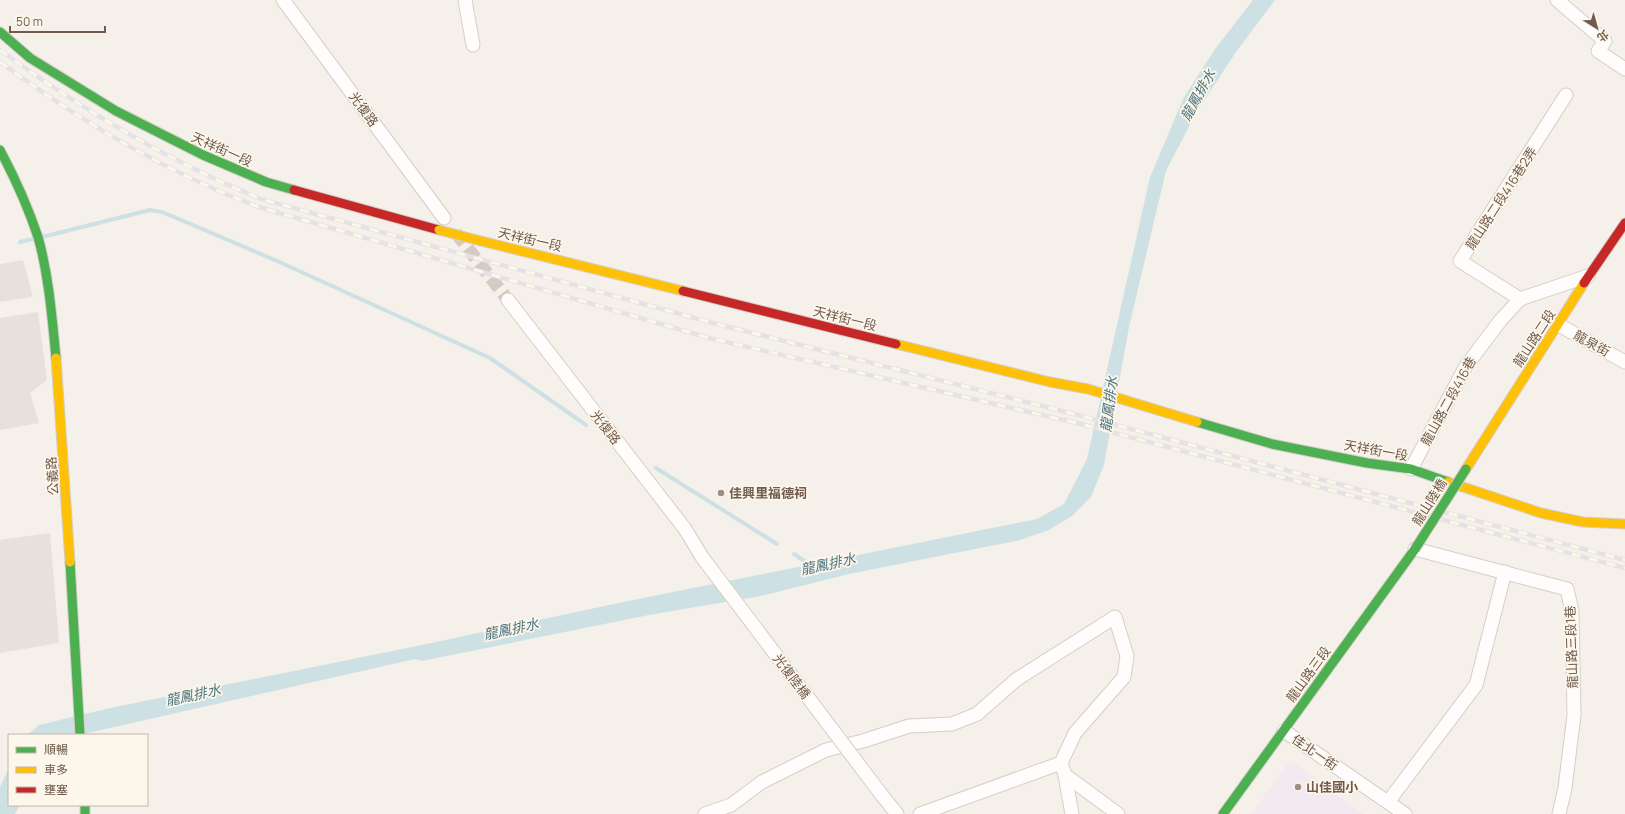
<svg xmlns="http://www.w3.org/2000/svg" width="1625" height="814" viewBox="0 0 1625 814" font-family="Manrope,'Noto Sans TC',sans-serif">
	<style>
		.industrial { fill: #e7e1db }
		.education { fill: #f2e9f1 }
		.water { fill: #cde1e4 }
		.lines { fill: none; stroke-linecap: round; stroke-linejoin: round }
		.stream { stroke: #cde1e4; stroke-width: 4 }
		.street-tunnel { stroke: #d4cbc3; stroke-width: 13; stroke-dasharray: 13 6; stroke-linecap: butt }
		.street-casing { stroke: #d4cec8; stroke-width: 15 }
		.fast-casing { stroke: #d4cec8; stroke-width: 11 }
		.slow-casing { stroke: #d4cec8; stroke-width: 11 }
		.jam-casing { stroke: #d4cec8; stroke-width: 11 }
		.street { stroke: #fefdfc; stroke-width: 13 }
		.fast { stroke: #4caf50; stroke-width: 9 }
		.slow { stroke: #ffc107; stroke-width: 9 }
		.jam { stroke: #c62828; stroke-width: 9 }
		.rail-casing { stroke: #e4e2e4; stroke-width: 4.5 }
		.rail { stroke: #fdf6eb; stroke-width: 3; stroke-dasharray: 9; stroke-linecap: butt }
		.street-bridge-casing { stroke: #d4cec8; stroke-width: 15; stroke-linecap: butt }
		.fast-bridge-casing { stroke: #d4cec8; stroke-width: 11; stroke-linecap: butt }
		.slow-bridge-casing { stroke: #d4cec8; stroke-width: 11; stroke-linecap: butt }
		.street-bridge { stroke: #fefdfc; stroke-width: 13 }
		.fast-bridge { stroke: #4caf50; stroke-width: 9 }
		.slow-bridge { stroke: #ffc107; stroke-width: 9 }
		.poi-dot { fill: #9e8f84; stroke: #fdf6eb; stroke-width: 1.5 }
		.labels { text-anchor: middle; stroke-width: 3.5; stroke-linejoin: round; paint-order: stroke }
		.street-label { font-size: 13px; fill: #6f5a4d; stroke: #fdf6eb }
		.poi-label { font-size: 13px; font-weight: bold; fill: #6f5a4d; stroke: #fdf6eb; text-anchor: start }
		.water-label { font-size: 14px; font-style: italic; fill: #497580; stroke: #fdf6eb }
	</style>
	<rect width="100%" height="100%" fill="#f5f1ea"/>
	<!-- industrial -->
	<g class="industrial">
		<polygon points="23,260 33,297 0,302 0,264"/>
		<polygon points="38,312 47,380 30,393 39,423 0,430 0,318"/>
		<polygon points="50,533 59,643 0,653 0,540"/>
	</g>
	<!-- education -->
	<polygon class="education" points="1290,760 1363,814 1251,814"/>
	<!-- water -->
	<g class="water">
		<polygon points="1253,0 1275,0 1236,52 1196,113 1166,171 1129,327 1104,465 1091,497 1072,516 1049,530 1020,540 849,574 761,596 649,615 422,661 415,659 79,735 27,735 39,725 110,708 412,647 633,600 1037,519 1064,504 1087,459 1150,177 1184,97 1215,49"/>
		<polygon points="9,768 9,805 20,805 15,814 0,814 0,787"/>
	</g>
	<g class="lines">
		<!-- stream -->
		<g class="stream">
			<polyline points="42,237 150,210 162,212 275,260 490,358 586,425"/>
			<polyline points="20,242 33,239"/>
			<polyline points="656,468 777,544"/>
			<polyline points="794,554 812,566"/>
		</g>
		<!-- street-tunnel -->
		<polyline class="street-tunnel" points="456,233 508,300"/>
		<!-- street casing -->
		<g class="street-casing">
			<g id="street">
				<polyline points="283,0 444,218"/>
				<polyline points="465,0 473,45"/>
				<polyline points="1557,0 1605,41 1598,51 1625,69"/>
				<polyline points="1520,299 1460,261 1566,95"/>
				<polyline points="508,300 685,529 702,557"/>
				<polyline points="1559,325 1625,362"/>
				<polyline points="1411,469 1466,366 1500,321 1520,299 1588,276"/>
				<polyline points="1415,549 1567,589 1572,611 1574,715 1565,788 1559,814"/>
				<polyline points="1284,731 1405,814"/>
				<polyline points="1065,775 1072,814"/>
				<polyline points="881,794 897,814"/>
				<polyline points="1388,802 1476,685 1505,572"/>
				<polyline points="705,814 731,805 762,782 826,750 863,741 909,726 952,724 977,714 1017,679 1115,617 1127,656 1124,677 1075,733 1061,763 1065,775 1118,814"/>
				<polyline points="920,814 1061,763"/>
			</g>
		</g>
		<!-- fast casing -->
		<g class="fast-casing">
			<g id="fast">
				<polyline points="0,32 30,58 116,111 203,155 266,182 294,190"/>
				<path d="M0,150C15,178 28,207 38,237C49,276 52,318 56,358"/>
				<polyline points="1197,422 1272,444 1367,463 1411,469 1448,482"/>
				<polyline points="70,562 80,735"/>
				<polyline points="85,805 85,814"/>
				<polyline points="1223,814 1415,549"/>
			</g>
		</g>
		<!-- slow casing -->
		<g class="slow-casing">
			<g id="slow">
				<polyline points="481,241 683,291"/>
				<polyline points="896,344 1050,382 1088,389 1197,422"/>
				<polyline points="56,358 70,562"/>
				<polyline points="1466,469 1584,283"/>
				<polyline points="1448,482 1541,513 1583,522 1625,524"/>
			</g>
		</g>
		<!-- jam casing -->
		<g class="jam-casing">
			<g id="jam">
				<polyline points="294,190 439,230"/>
				<polyline points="1584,283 1625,223"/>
				<polyline points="683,291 896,344"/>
			</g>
		</g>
		<!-- street -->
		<use href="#street" class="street"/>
		<!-- fast -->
		<use href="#fast" class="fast"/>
		<!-- slow -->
		<use href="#slow" class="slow"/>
		<!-- jam -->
		<use href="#jam" class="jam"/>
		<!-- rail casing -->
		<g class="rail-casing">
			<g id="rail">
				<path d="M0,50C81,109 168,161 261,199L713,323L1078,415L1625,560"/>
				<path d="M0,62C79,120 167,173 259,207L709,338L1077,423L1625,568"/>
			</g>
		</g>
		<!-- rail -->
		<use href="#rail" class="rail"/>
		<!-- street-bridge casing -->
		<g class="street-bridge-casing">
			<polyline id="street-bridge" points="702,557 881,794"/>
		</g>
		<!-- fast-bridge casing -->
		<g class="fast-bridge-casing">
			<polyline id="fast-bridge" points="1415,549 1466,469"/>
		</g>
		<!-- slow-bridge casing -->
		<g class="slow-bridge-casing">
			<polyline id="slow-bridge" points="439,230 481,241"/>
		</g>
		<!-- street-bridge -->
		<use href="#street-bridge" class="street-bridge"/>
		<!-- fast-bridge -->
		<use href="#fast-bridge" class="fast-bridge"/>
		<!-- slow-bridge -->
		<use href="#slow-bridge" class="slow-bridge"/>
	</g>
	<!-- markers -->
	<g class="poi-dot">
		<circle cx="721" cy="493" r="4"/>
		<circle cx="1298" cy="787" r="4"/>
	</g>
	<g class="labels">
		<!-- street labels -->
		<g class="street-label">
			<text transform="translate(364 109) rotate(54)" y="5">光復路</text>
			<text transform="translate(222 149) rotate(24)" y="5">天祥街一段</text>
			<text transform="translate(1501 198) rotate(-57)" y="5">龍山路二段416巷2弄</text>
			<text transform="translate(530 239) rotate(13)" y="5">天祥街一段</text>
			<text transform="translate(845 318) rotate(14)" y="5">天祥街一段</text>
			<text transform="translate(1534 338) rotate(-57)" y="5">龍山路二段</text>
			<text transform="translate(1592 343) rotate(29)" y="5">龍泉街</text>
			<text transform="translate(1448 401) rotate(-61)" y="5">龍山路二段416巷</text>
			<text transform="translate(606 427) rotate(52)" y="5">光復路</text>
			<text transform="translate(1376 450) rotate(10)" y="5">天祥街一段</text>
			<text transform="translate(52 476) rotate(-94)" y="5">公義路</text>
			<text transform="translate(1429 502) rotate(-58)" y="5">龍山陸橋</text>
			<text transform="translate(1571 647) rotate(-92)" y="5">龍山路三段1巷</text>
			<text transform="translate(1308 674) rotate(-54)" y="5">龍山路三段</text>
			<text transform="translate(792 676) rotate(53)" y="5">光復陸橋</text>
			<text transform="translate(1315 752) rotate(34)" y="5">佳北一街</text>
		</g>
		<!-- poi labels -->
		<g class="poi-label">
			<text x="729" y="498">佳興里福德祠</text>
			<text x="1306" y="792">山佳國小</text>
		</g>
		<!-- water labels -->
		<g class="water-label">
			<text transform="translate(1198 95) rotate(-61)" y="5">龍鳳排水</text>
			<text transform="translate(1109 404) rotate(-83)" y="5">龍鳳排水</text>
			<text transform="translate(828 564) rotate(-12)" y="5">龍鳳排水</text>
			<text transform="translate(511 629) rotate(-12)" y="5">龍鳳排水</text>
			<text transform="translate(193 695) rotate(-12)" y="5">龍鳳排水</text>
		</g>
	</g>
	<!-- legend -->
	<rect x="8" y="734" width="140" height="72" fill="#fdf6eb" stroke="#c4b8ac"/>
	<rect x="16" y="747" width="20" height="6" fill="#4caf50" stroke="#c4b8ac"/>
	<text x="44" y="754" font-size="12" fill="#6f5a4d">順暢</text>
	<rect x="16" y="767" width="20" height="6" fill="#ffc107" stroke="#c4b8ac"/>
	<text x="44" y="774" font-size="12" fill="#6f5a4d">車多</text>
	<rect x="16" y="787" width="20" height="6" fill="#c62828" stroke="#c4b8ac"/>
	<text x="44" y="794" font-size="12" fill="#6f5a4d">壅塞</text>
	<!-- north arrow -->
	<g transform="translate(1597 28) rotate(143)" stroke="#fdf6eb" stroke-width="3" paint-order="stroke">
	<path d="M0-3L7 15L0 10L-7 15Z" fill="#6f5a4d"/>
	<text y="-6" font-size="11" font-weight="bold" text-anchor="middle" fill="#6f5a4d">北</text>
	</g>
	<!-- scale -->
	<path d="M10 26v6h95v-6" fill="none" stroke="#6f5a4d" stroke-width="2"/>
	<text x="16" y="26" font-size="12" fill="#6f5a4d" stroke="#fdf6eb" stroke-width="3" paint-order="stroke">50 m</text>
</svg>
